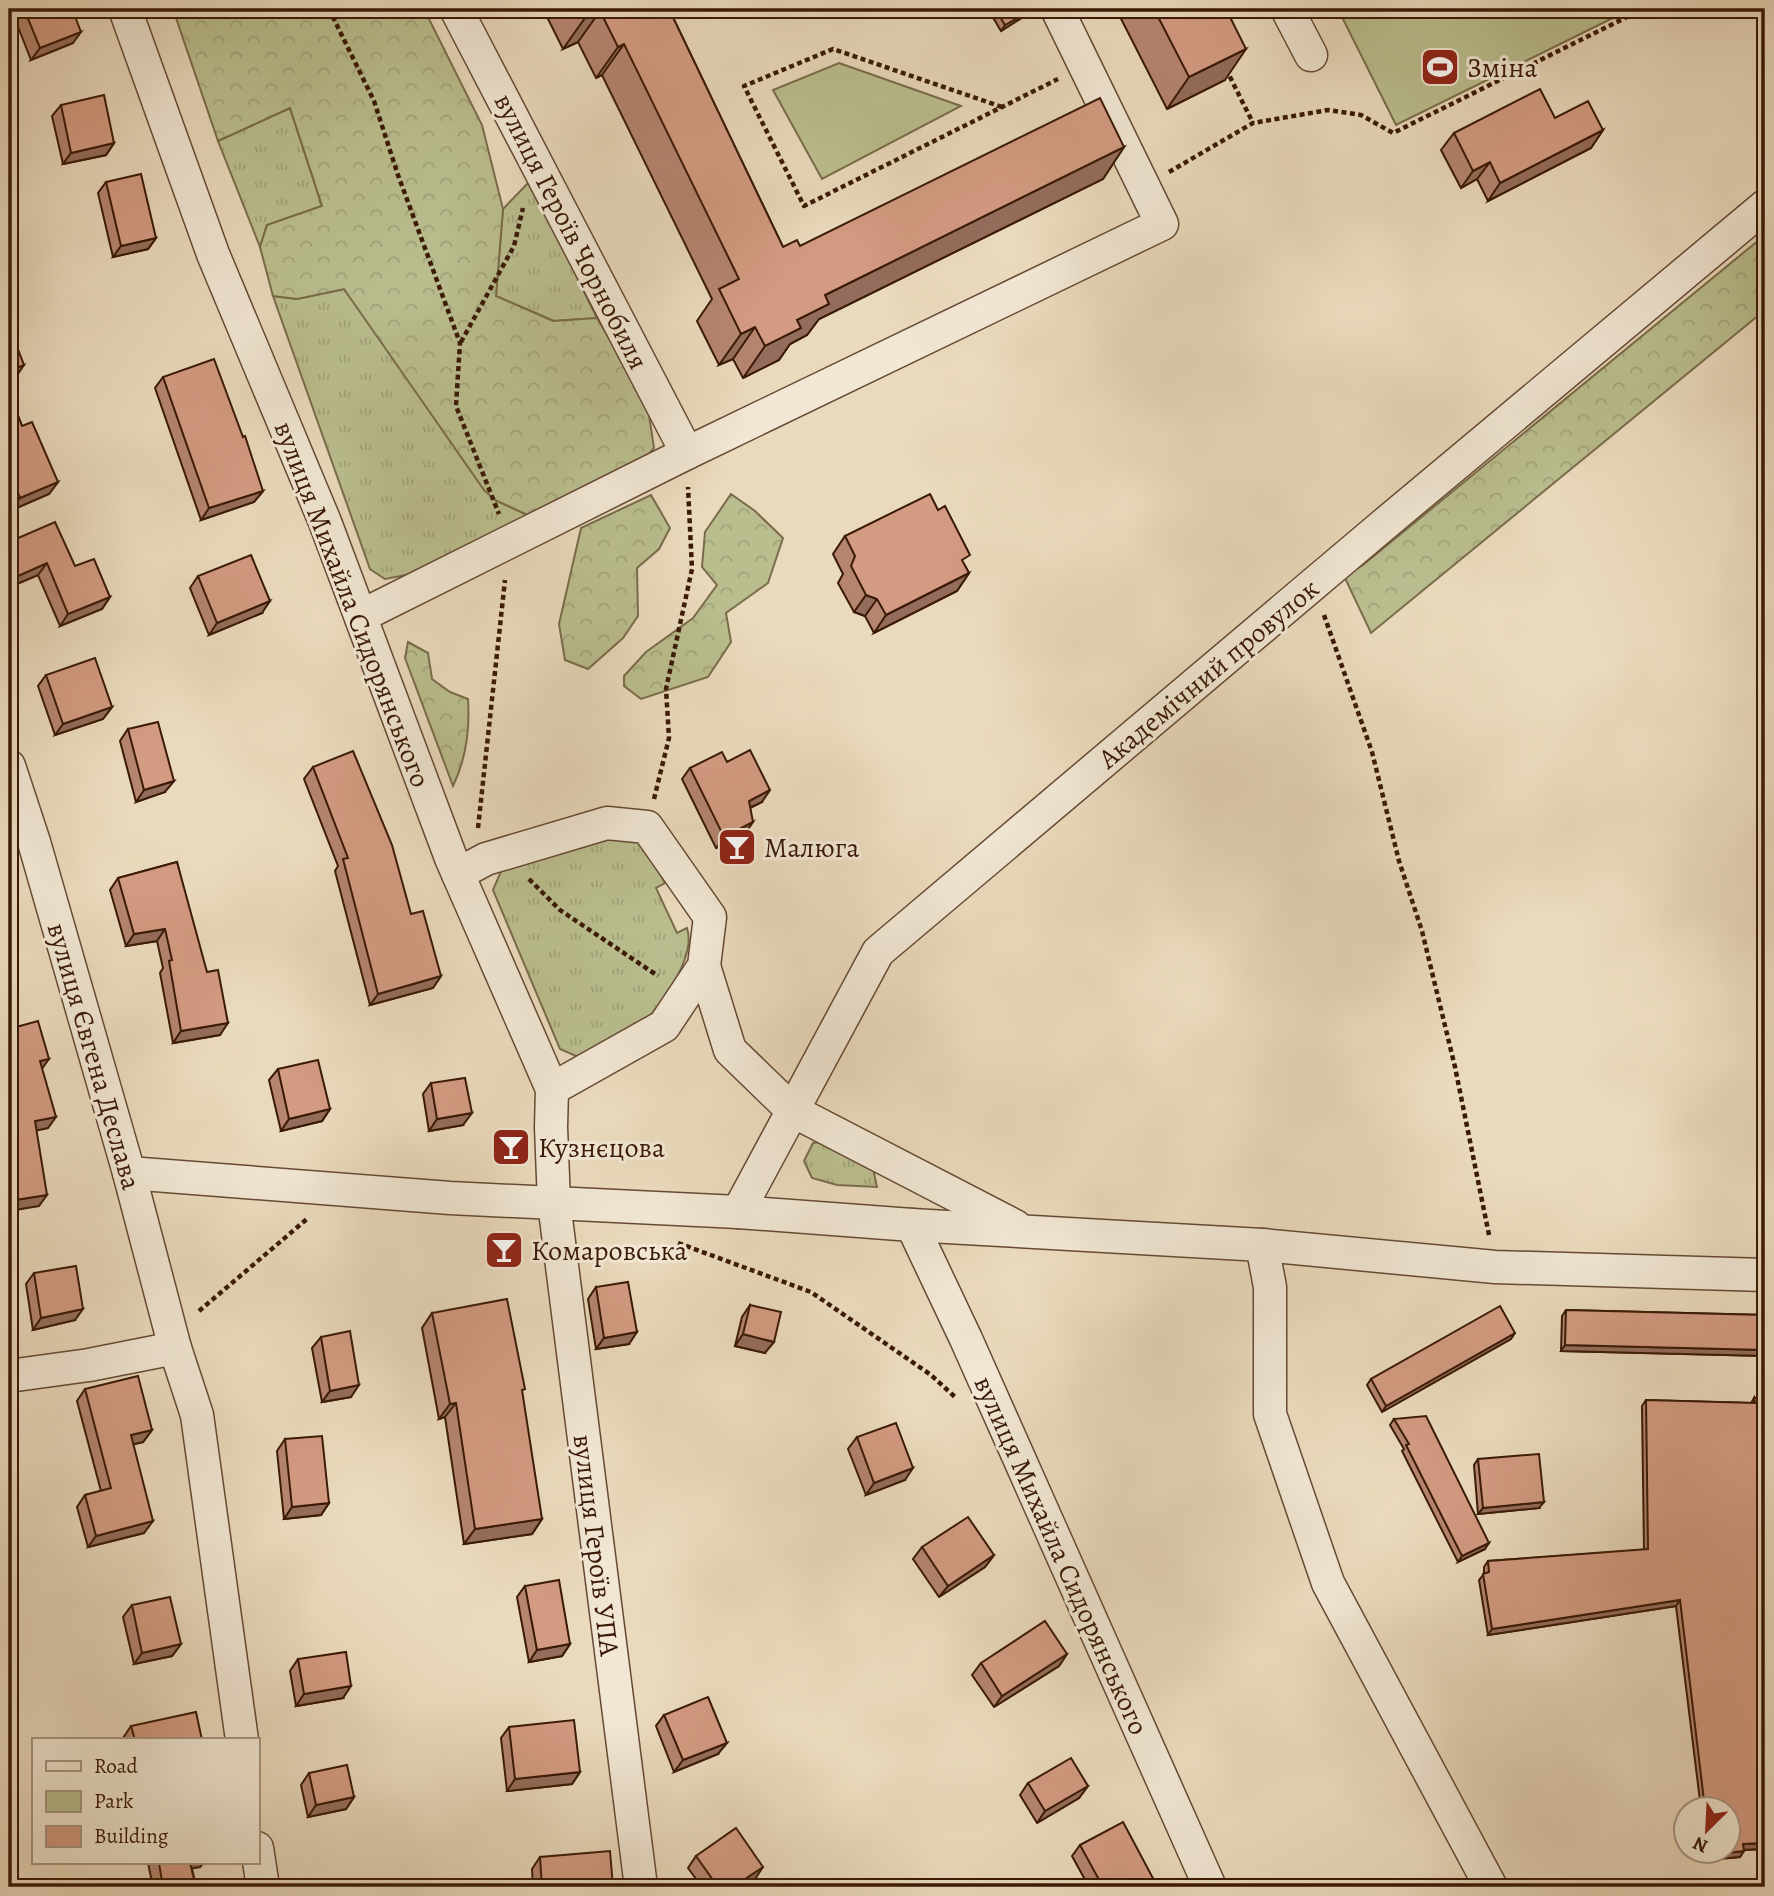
<svg xmlns="http://www.w3.org/2000/svg" width="1774" height="1896" viewBox="0 0 1774 1896" font-family="Alegreya,serif">
	<style>
		.grass { fill: url(#grass-tufts); stroke: #7a6c4a; stroke-width: 2 }
		.forest { fill: url(#forest-crowns); stroke: #7a6c4a; stroke-width: 2 }
		.park { fill: #babe8f; stroke: #7a6c4a; stroke-width: 2 }
		.lines { fill: none; stroke-linecap: round; stroke-linejoin: round }
		.minor-casing { stroke: #664934; stroke-width: 35 }
		.path { stroke: #3a1906; stroke-width: 4.5; stroke-dasharray: 5 3.5; stroke-linecap: butt }
		.minor { stroke: #f1e7d4; stroke-width: 32 }
		.wall { fill: #b58570; stroke: #3a1906; stroke-width: 2 }
		.shaded-wall { fill: #946c5b; stroke: #3a1906; stroke-width: 2 }
		.building { fill: #d39b82; stroke: #3a1906; stroke-width: 2 }
		.labels { text-anchor: middle; stroke-width: 6; stroke-linejoin: round; paint-order: stroke }
		.poi-label { font-size: 28px; fill: #3a1906; stroke: #f1e7d4; text-anchor: start }
		.street-label { font-size: 28px; fill: #3a1906; stroke: #f1e7d4 }
	</style>
	<defs>
		<pattern id="grass-tufts" width="24" height="20" patternUnits="userSpaceOnUse" patternTransform="scale(1.75)"><rect width="24" height="20" fill="#babe8f"/><path d="M3 7l-1-3M5 7V3M7 7l1-3M15 17l-1-3M17 17v-4M19 17l1-3" fill="none" stroke="#a1a37a"/></pattern>
		<pattern id="forest-crowns" width="20" height="18" patternUnits="userSpaceOnUse" patternTransform="scale(1.75)"><rect width="20" height="18" fill="#babe8f"/><path d="M2 6a3 3 0 1 1 6 0M12 15a3 3 0 1 1 6 0" fill="none" stroke="#a1a37a"/></pattern>
	</defs>
	<rect width="100%" height="100%" fill="#eadabd"/>
	<filter id="stains"><feTurbulence type="fractalNoise" baseFrequency=".00286" numOctaves="4"/><feColorMatrix values="0 0 0 0 .2 0 0 0 0 .09 0 0 0 0 .02 0 0 0 .5 -.17"/></filter>
	<radialGradient id="worn" r=".72"><stop offset=".6" stop-color="#630" stop-opacity="0"/><stop offset="1" stop-color="#630" stop-opacity=".3"/></radialGradient>
	<!-- grass -->
	<g class="grass">
		<polygon points="290,108 322,206 267,225 260,247 218,141"/>
		<polygon points="530,181 597,318 554,321 496,296 503,209"/>
		<polygon points="344,289 495,500 532,517 406,575 385,579 370,569 273,296 297,299"/>
		<path d="M629,816L665,883L656,888L677,933L687,928C697,958 657,1013 634,1032C619,1043 596,1049 578,1057L560,1049L493,890L502,869Z"/>
		<polygon points="830,1140 873,1168 877,1187 837,1185 812,1178 804,1161 813,1143"/>
	</g>
	<!-- forest -->
	<g class="forest">
		<polygon points="173,9 424,9 482,125 503,209 496,296 553,321 597,318 647,402 654,448 642,462 532,517 495,500 484,490 344,289 297,299 273,296 260,247 267,225 322,206 290,108 218,141"/>
		<polygon points="1765,235 1765,310 1371,633 1344,576 1363,565"/>
		<polygon points="731,494 755,511 783,538 768,583 726,613 731,642 708,677 641,699 624,686 624,676 646,652 693,618 717,585 702,567 705,532"/>
		<polygon points="651,495 670,528 659,549 637,568 638,616 623,638 588,669 565,660 559,624 581,528"/>
		<path d="M408,642L428,653L432,679L450,692L468,699C470,729 466,759 453,786L405,658Z"/>
	</g>
	<!-- park -->
	<g class="park">
		<polygon points="1338,9 1631,9 1396,125"/>
		<polygon points="839,63 961,106 822,179 773,90"/>
	</g>
	<g class="lines">
		<!-- minor casing -->
		<g class="minor-casing">
			<g id="minor">
				<polyline points="125,9 213,254 325,522 451,858 552,1089 551,1127 554,1203 641,1887"/>
				<polyline points="456,9 687,453"/>
				<polyline points="1287,9 1311,55"/>
				<polyline points="361,616 687,453 1162,224 1057,9"/>
				<polyline points="9,766 34,842 129,1173 175,1348 197,1415 242,1740"/>
				<polyline points="458,874 486,859 607,823 647,827 710,917 704,966 664,1026 552,1089"/>
				<polyline points="704,966 730,1050 793,1111 1015,1226"/>
				<polyline points="129,1173 450,1198 738,1212 912,1225 1262,1245 1495,1267 1765,1275"/>
				<polyline points="738,1212 878,952 1381,527 1765,206"/>
				<polyline points="912,1225 966,1339 1210,1887"/>
				<polyline points="1262,1245 1270,1287 1270,1414 1328,1583 1491,1887"/>
				<polyline points="9,1376 89,1365 175,1348"/>
				<polyline points="257,1848 263,1887"/>
			</g>
		</g>
		<!-- path -->
		<g class="path">
			<polyline points="329,9 374,101 398,175 460,343 456,406 499,514"/>
			<polyline points="1226,69 1253,123"/>
			<polyline points="1002,107 833,49 744,86 804,206 1058,79"/>
			<polyline points="1169,172 1253,123 1328,110 1361,115 1393,133 1643,9"/>
			<polyline points="461,342 514,246 523,208"/>
			<polyline points="1324,615 1372,752 1399,861 1422,931 1455,1067 1489,1235"/>
			<polyline points="654,799 669,738 666,689 692,569 688,487"/>
			<polyline points="478,828 505,580"/>
			<polyline points="529,879 560,910 658,976"/>
			<polyline points="678,1243 811,1292 931,1375 955,1397"/>
			<polyline points="199,1311 307,1219"/>
		</g>
		<!-- minor -->
		<use href="#minor" class="minor"/>
	</g>
	<!-- wall -->
	<g class="wall">
		<polygon points="11,9 72,9 73,43 31,60"/>
		<polygon points="543,9 669,9 783,247 800,246 1124,147 1103,179 819,319 807,335 790,344 779,360 743,378 733,359 719,365 697,321 712,299 602,75 596,78 578,42 563,49"/>
		<polygon points="988,9 1026,9 1028,12 1023,17 1001,31"/>
		<polygon points="1116,9 1226,9 1225,80 1167,109"/>
		<polygon points="61,105 114,143 106,155 63,164 52,116"/>
		<polygon points="1555,118 1603,130 1591,148 1488,201 1477,179 1461,188 1441,150 1454,133"/>
		<polygon points="106,182 156,238 148,249 113,257 98,193"/>
		<polygon points="163,377 263,491 254,502 201,520 155,388"/>
		<polygon points="9,392 22,426 58,482 49,494 12,510 9,503"/>
		<polygon points="845,536 964,564 969,573 957,591 874,633 865,616 854,612 838,583 843,574 833,554"/>
		<polygon points="9,542 75,566 110,597 102,609 60,626 38,575 10,587"/>
		<polygon points="198,576 262,613 209,635 190,588"/>
		<polygon points="46,675 112,707 103,719 55,735 38,686"/>
		<polygon points="128,729 165,792 136,802 120,741"/>
		<polygon points="727,762 762,802 750,808 745,834 716,848 682,779 690,768"/>
		<polygon points="313,767 411,914 441,976 433,988 370,1005 335,871 338,866 304,779"/>
		<polygon points="177,862 220,1035 173,1043 160,973 163,968 157,941 126,946 110,890 118,878"/>
		<polygon points="278,1069 330,1109 322,1121 281,1131 269,1080"/>
		<polygon points="431,1083 463,1125 429,1131 423,1094"/>
		<polygon points="34,1273 75,1320 33,1330 26,1284"/>
		<polygon points="596,1287 629,1344 596,1349 588,1299"/>
		<polygon points="750,1305 765,1353 735,1346 742,1317"/>
		<polygon points="1566,1310 1765,1315 1765,1356 1561,1351 1562,1316"/>
		<polygon points="432,1313 542,1519 532,1534 464,1544 445,1417 439,1419 422,1328"/>
		<polygon points="321,1337 351,1397 322,1402 312,1348"/>
		<polygon points="1511,1339 1382,1412 1367,1385 1371,1379"/>
		<polygon points="85,1389 152,1430 143,1442 133,1444 144,1533 88,1547 77,1507 85,1495 101,1491 77,1401"/>
		<polygon points="1754,1398 1765,1849 1744,1850 1740,1857 1707,1860 1706,1851 1728,1851 1728,1809 1701,1809 1676,1606 1488,1635 1479,1580 1484,1574 1484,1567 1488,1561 1644,1550 1642,1406 1646,1400 1751,1403"/>
		<polygon points="1394,1419 1485,1549 1458,1562 1402,1451 1404,1449 1390,1425"/>
		<polygon points="857,1437 905,1480 866,1495 848,1449"/>
		<polygon points="285,1439 329,1503 321,1515 284,1519 277,1451"/>
		<polygon points="1478,1459 1539,1508 1478,1514 1474,1465"/>
		<polygon points="922,1547 994,1555 985,1567 939,1597 913,1559"/>
		<polygon points="525,1586 570,1644 562,1656 529,1662 517,1597"/>
		<polygon points="132,1605 181,1644 172,1656 134,1664 123,1617"/>
		<polygon points="1067,1654 1059,1666 994,1707 972,1675 981,1663"/>
		<polygon points="298,1659 343,1698 296,1706 290,1671"/>
		<polygon points="664,1715 718,1754 674,1772 656,1726"/>
		<polygon points="131,1726 202,1740 124,1740 123,1738"/>
		<polygon points="509,1727 580,1772 572,1784 507,1791 501,1738"/>
		<polygon points="309,1773 354,1797 346,1809 308,1817 301,1785"/>
		<polygon points="1028,1783 1088,1786 1079,1798 1037,1823 1020,1795"/>
		<polygon points="1080,1845 1151,1887 1089,1887 1072,1856"/>
		<polygon points="696,1856 755,1879 742,1887 702,1887 688,1868"/>
		<polygon points="540,1857 613,1887 533,1887 532,1869"/>
		<polygon points="148,1863 203,1863 200,1867 192,1868 196,1887 153,1887"/>
	</g>
	<!-- shaded-wall -->
	<g class="shaded-wall">
		<polygon points="600,11 578,42 563,49 585,18"/>
		<polygon points="1028,12 1023,17 1001,31 1005,25"/>
		<polygon points="81,32 73,43 31,60 40,48"/>
		<polygon points="624,44 602,75 596,78 618,47"/>
		<polygon points="1246,49 1225,80 1167,109 1189,77"/>
		<polygon points="1603,130 1591,148 1488,201 1500,183"/>
		<polygon points="114,143 106,155 63,164 71,153"/>
		<polygon points="1124,147 1103,179 819,319 807,335 790,344 779,360 743,378 765,346 797,320 825,295"/>
		<polygon points="1490,162 1477,179 1461,188 1473,171"/>
		<polygon points="156,238 148,249 113,257 121,246"/>
		<polygon points="755,327 733,359 719,365 741,334"/>
		<polygon points="24,365 16,377 9,379 9,371"/>
		<polygon points="58,482 49,494 12,510 20,498"/>
		<polygon points="263,491 254,502 201,520 209,508"/>
		<polygon points="47,563 38,575 10,587 18,576"/>
		<polygon points="969,573 957,591 874,633 886,615"/>
		<polygon points="866,595 877,599 865,616 854,612"/>
		<polygon points="110,597 102,609 60,626 68,614"/>
		<polygon points="270,601 262,613 209,635 217,623"/>
		<polygon points="112,707 103,719 55,735 63,724"/>
		<polygon points="174,781 165,792 136,802 144,790"/>
		<polygon points="770,790 762,802 741,812 749,801"/>
		<polygon points="753,822 745,834 716,848 724,837"/>
		<polygon points="165,929 157,941 126,946 134,934"/>
		<polygon points="441,976 433,988 370,1005 378,994"/>
		<polygon points="228,1023 220,1035 173,1043 181,1031"/>
		<polygon points="49,1059 41,1070 40,1061"/>
		<polygon points="330,1109 322,1121 281,1131 289,1119"/>
		<polygon points="472,1113 463,1125 429,1131 437,1119"/>
		<polygon points="56,1117 48,1128 26,1133 35,1121"/>
		<polygon points="47,1195 39,1206 9,1211 9,1201"/>
		<polygon points="83,1309 75,1320 33,1330 41,1318"/>
		<polygon points="637,1332 629,1344 596,1349 604,1338"/>
		<polygon points="1515,1333 1511,1339 1382,1412 1386,1406"/>
		<polygon points="743,1334 774,1342 765,1353 735,1346"/>
		<polygon points="1565,1345 1765,1350 1765,1356 1561,1351"/>
		<polygon points="359,1385 351,1397 322,1402 330,1391"/>
		<polygon points="456,1403 445,1417 439,1419 450,1404"/>
		<polygon points="152,1430 143,1442 123,1447 131,1435"/>
		<polygon points="913,1468 905,1480 866,1495 874,1483"/>
		<polygon points="1544,1502 1539,1508 1478,1514 1483,1508"/>
		<polygon points="329,1503 321,1515 284,1519 292,1507"/>
		<polygon points="542,1519 532,1534 464,1544 475,1529"/>
		<polygon points="153,1521 144,1533 88,1547 96,1536"/>
		<polygon points="1489,1543 1485,1549 1458,1562 1462,1556"/>
		<polygon points="994,1555 985,1567 939,1597 948,1586"/>
		<polygon points="1680,1600 1676,1606 1488,1635 1492,1629"/>
		<polygon points="181,1644 172,1656 134,1664 142,1653"/>
		<polygon points="570,1644 562,1656 529,1662 537,1650"/>
		<polygon points="1067,1654 1059,1666 994,1707 1002,1696"/>
		<polygon points="351,1686 343,1698 296,1706 304,1694"/>
		<polygon points="727,1743 718,1754 674,1772 683,1760"/>
		<polygon points="580,1772 572,1784 507,1791 515,1779"/>
		<polygon points="1088,1786 1079,1798 1037,1823 1045,1811"/>
		<polygon points="354,1797 346,1809 308,1817 316,1805"/>
		<polygon points="1765,1843 1765,1849 1739,1850 1743,1844"/>
		<polygon points="1744,1851 1740,1857 1707,1860 1711,1855"/>
		<polygon points="186,1863 203,1863 200,1867 181,1870"/>
		<polygon points="763,1867 755,1879 742,1887 733,1887"/>
	</g>
	<!-- building -->
	<g class="building">
		<polygon points="24,9 72,9 81,32 40,48"/>
		<polygon points="580,9 669,9 783,247 797,240 800,246 1100,98 1124,147 825,295 829,304 797,320 801,328 765,346 755,327 741,334 719,289 739,279 624,44 618,47 600,11 585,18"/>
		<polygon points="995,9 1026,9 1028,12 1005,25"/>
		<polygon points="1154,9 1226,9 1246,49 1189,77"/>
		<polygon points="1540,89 1555,118 1588,101 1603,130 1500,183 1490,162 1473,171 1454,133"/>
		<polygon points="104,95 114,143 71,153 61,105"/>
		<polygon points="141,174 156,238 121,246 106,182"/>
		<polygon points="9,329 10,329 24,365 9,371"/>
		<polygon points="214,359 243,437 245,436 263,491 209,508 163,377"/>
		<polygon points="9,392 22,426 32,422 58,482 20,498 9,471"/>
		<polygon points="930,494 938,510 945,506 970,555 962,560 969,573 886,615 877,599 866,595 851,566 855,556 845,536"/>
		<polygon points="55,522 75,566 94,559 110,597 68,614 47,563 18,576 9,555 9,542"/>
		<polygon points="251,555 270,601 217,623 198,576"/>
		<polygon points="95,658 112,707 63,724 46,675"/>
		<polygon points="158,722 174,781 144,790 128,729"/>
		<polygon points="750,750 770,790 749,801 753,822 724,837 690,768 722,752 727,762"/>
		<polygon points="353,751 392,845 411,914 423,911 441,976 378,994 343,859 348,858 313,767"/>
		<polygon points="177,862 207,972 218,970 228,1023 181,1031 169,961 172,960 165,929 134,934 118,878"/>
		<polygon points="38,1021 49,1059 40,1061 56,1117 35,1121 47,1195 9,1201 9,1029"/>
		<polygon points="318,1060 330,1109 289,1119 278,1069"/>
		<polygon points="465,1078 472,1113 437,1119 431,1083"/>
		<polygon points="76,1266 83,1309 41,1318 34,1273"/>
		<polygon points="628,1282 637,1332 604,1338 596,1287"/>
		<polygon points="507,1299 525,1389 522,1390 542,1519 475,1529 456,1403 450,1404 432,1313"/>
		<polygon points="750,1305 781,1312 774,1342 743,1334"/>
		<polygon points="1500,1306 1515,1333 1386,1406 1371,1379"/>
		<polygon points="1566,1310 1765,1315 1765,1350 1565,1345"/>
		<polygon points="350,1331 359,1385 330,1391 321,1337"/>
		<polygon points="138,1376 152,1430 131,1435 153,1521 96,1536 85,1495 111,1488 85,1389"/>
		<polygon points="1765,1397 1765,1843 1743,1844 1744,1851 1711,1855 1710,1851 1728,1851 1728,1809 1705,1809 1680,1600 1492,1629 1483,1574 1489,1572 1488,1561 1648,1549 1646,1400 1755,1403 1754,1398"/>
		<polygon points="1426,1416 1489,1543 1462,1556 1406,1445 1409,1444 1394,1419"/>
		<polygon points="896,1423 913,1468 874,1483 857,1437"/>
		<polygon points="322,1436 329,1503 292,1507 285,1439"/>
		<polygon points="1539,1454 1544,1502 1483,1508 1478,1459"/>
		<polygon points="968,1517 994,1555 948,1586 922,1547"/>
		<polygon points="559,1580 570,1644 537,1650 525,1586"/>
		<polygon points="170,1597 181,1644 142,1653 132,1605"/>
		<polygon points="1045,1621 1067,1654 1002,1696 981,1663"/>
		<polygon points="346,1652 351,1686 304,1694 298,1659"/>
		<polygon points="708,1697 727,1743 683,1760 664,1715"/>
		<polygon points="196,1712 202,1740 135,1740 131,1726"/>
		<polygon points="574,1720 580,1772 515,1779 509,1727"/>
		<polygon points="1071,1758 1088,1786 1045,1811 1028,1783"/>
		<polygon points="347,1765 354,1797 316,1805 309,1773"/>
		<polygon points="1123,1822 1155,1882 1144,1887 1103,1887 1080,1845"/>
		<polygon points="736,1828 763,1867 733,1887 718,1887 696,1856"/>
		<polygon points="610,1851 613,1887 542,1887 540,1857"/>
		<polygon points="159,1863 190,1863 196,1887 163,1887"/>
	</g>
	<!-- icons -->
	<defs>
		<g id="stadium-square" transform="scale(2.0125)"><rect x="-9" y="-9" width="18" height="18" rx="4" fill="#8f2418" stroke="#f1e7d4"/><path d="M0-5a6.5 5 0 1 0 0 10a6.5 5 0 1 0 0-10ZM-3.5-1.8h7v3.6h-7Z" fill="#fff"/></g>
		<g id="bar-square" transform="scale(2.0125)"><rect x="-9" y="-9" width="18" height="18" rx="4" fill="#8f2418" stroke="#f1e7d4"/><path d="M-6-5H6L.8 .8V4.5H3.5V6h-7V4.5H-.8V.8Z" fill="#fff"/></g>
	</defs>
	<g fill-rule="evenodd">
		<use href="#stadium-square" x="1440" y="67"/>
		<use href="#bar-square" x="737" y="847"/>
		<use href="#bar-square" x="511" y="1147"/>
		<use href="#bar-square" x="504" y="1250"/>
	</g>
	<g class="labels">
		<!-- poi labels -->
		<g class="poi-label">
			<text x="1467" y="77">Зміна</text>
			<text x="764" y="857">Малюга</text>
			<text x="538" y="1157">Кузнєцова</text>
			<text x="531" y="1260">Комаровська</text>
		</g>
		<!-- street labels -->
		<g class="street-label">
			<text transform="translate(572 231) rotate(63)" y="10">вулиця Героїв Чорнобиля</text>
			<text transform="translate(353 604) rotate(69)" y="10">вулиця Михайла Сидорянського</text>
			<text transform="translate(1208 673) rotate(-40)" y="10">Академічний провулок</text>
			<text transform="translate(95 1056) rotate(74)" y="10">вулиця Євгена Деслава</text>
			<text transform="translate(597 1545) rotate(83)" y="10">вулиця Героїв УПА</text>
			<text transform="translate(1062 1555) rotate(66)" y="10">вулиця Михайла Сидорянського</text>
		</g>
	</g>
	<!-- margin -->
	<rect width="1774" height="1896" fill="none" stroke="#eadabd" stroke-width="35"/>
	<rect x="10" y="10" width="1753" height="1875" fill="none" stroke="#3a1906" stroke-width="3.5"/>
	<rect x="18" y="18" width="1739" height="1861" fill="none" stroke="#3a1906" stroke-width="2"/>
	<!-- legend -->
	<rect x="32" y="1738" width="228" height="126" fill="#f1e7d4" stroke="#a89582" stroke-width="2"/>
	<rect x="46" y="1761" width="35" height="10" fill="#f1e7d4" stroke="#a89582" stroke-width="2"/>
	<text x="94" y="1773" font-size="21" fill="#3a1906">Road</text>
	<rect x="46" y="1791" width="35" height="21" fill="#babe8f" stroke="#a89582" stroke-width="2"/>
	<text x="94" y="1808" font-size="21" fill="#3a1906">Park</text>
	<rect x="46" y="1826" width="35" height="21" fill="#d39b82" stroke="#a89582" stroke-width="2"/>
	<text x="94" y="1843" font-size="21" fill="#3a1906">Building</text>
	<!-- north arrow -->
	<g transform="translate(1707 1830) rotate(204)"><circle r="33" fill="#f1e7d4" stroke="#a89582" stroke-width="2"/>
	<path d="M0-5L12 26L0 18L-12 26Z" fill="#8f2418"/>
	<text y="-10" font-size="19" font-weight="bold" text-anchor="middle" fill="#3a1906">N</text>
	</g>
	<rect width="100%" height="100%" filter="url(#stains)"/>
	<rect width="100%" height="100%" fill="url(#worn)"/>
</svg>
